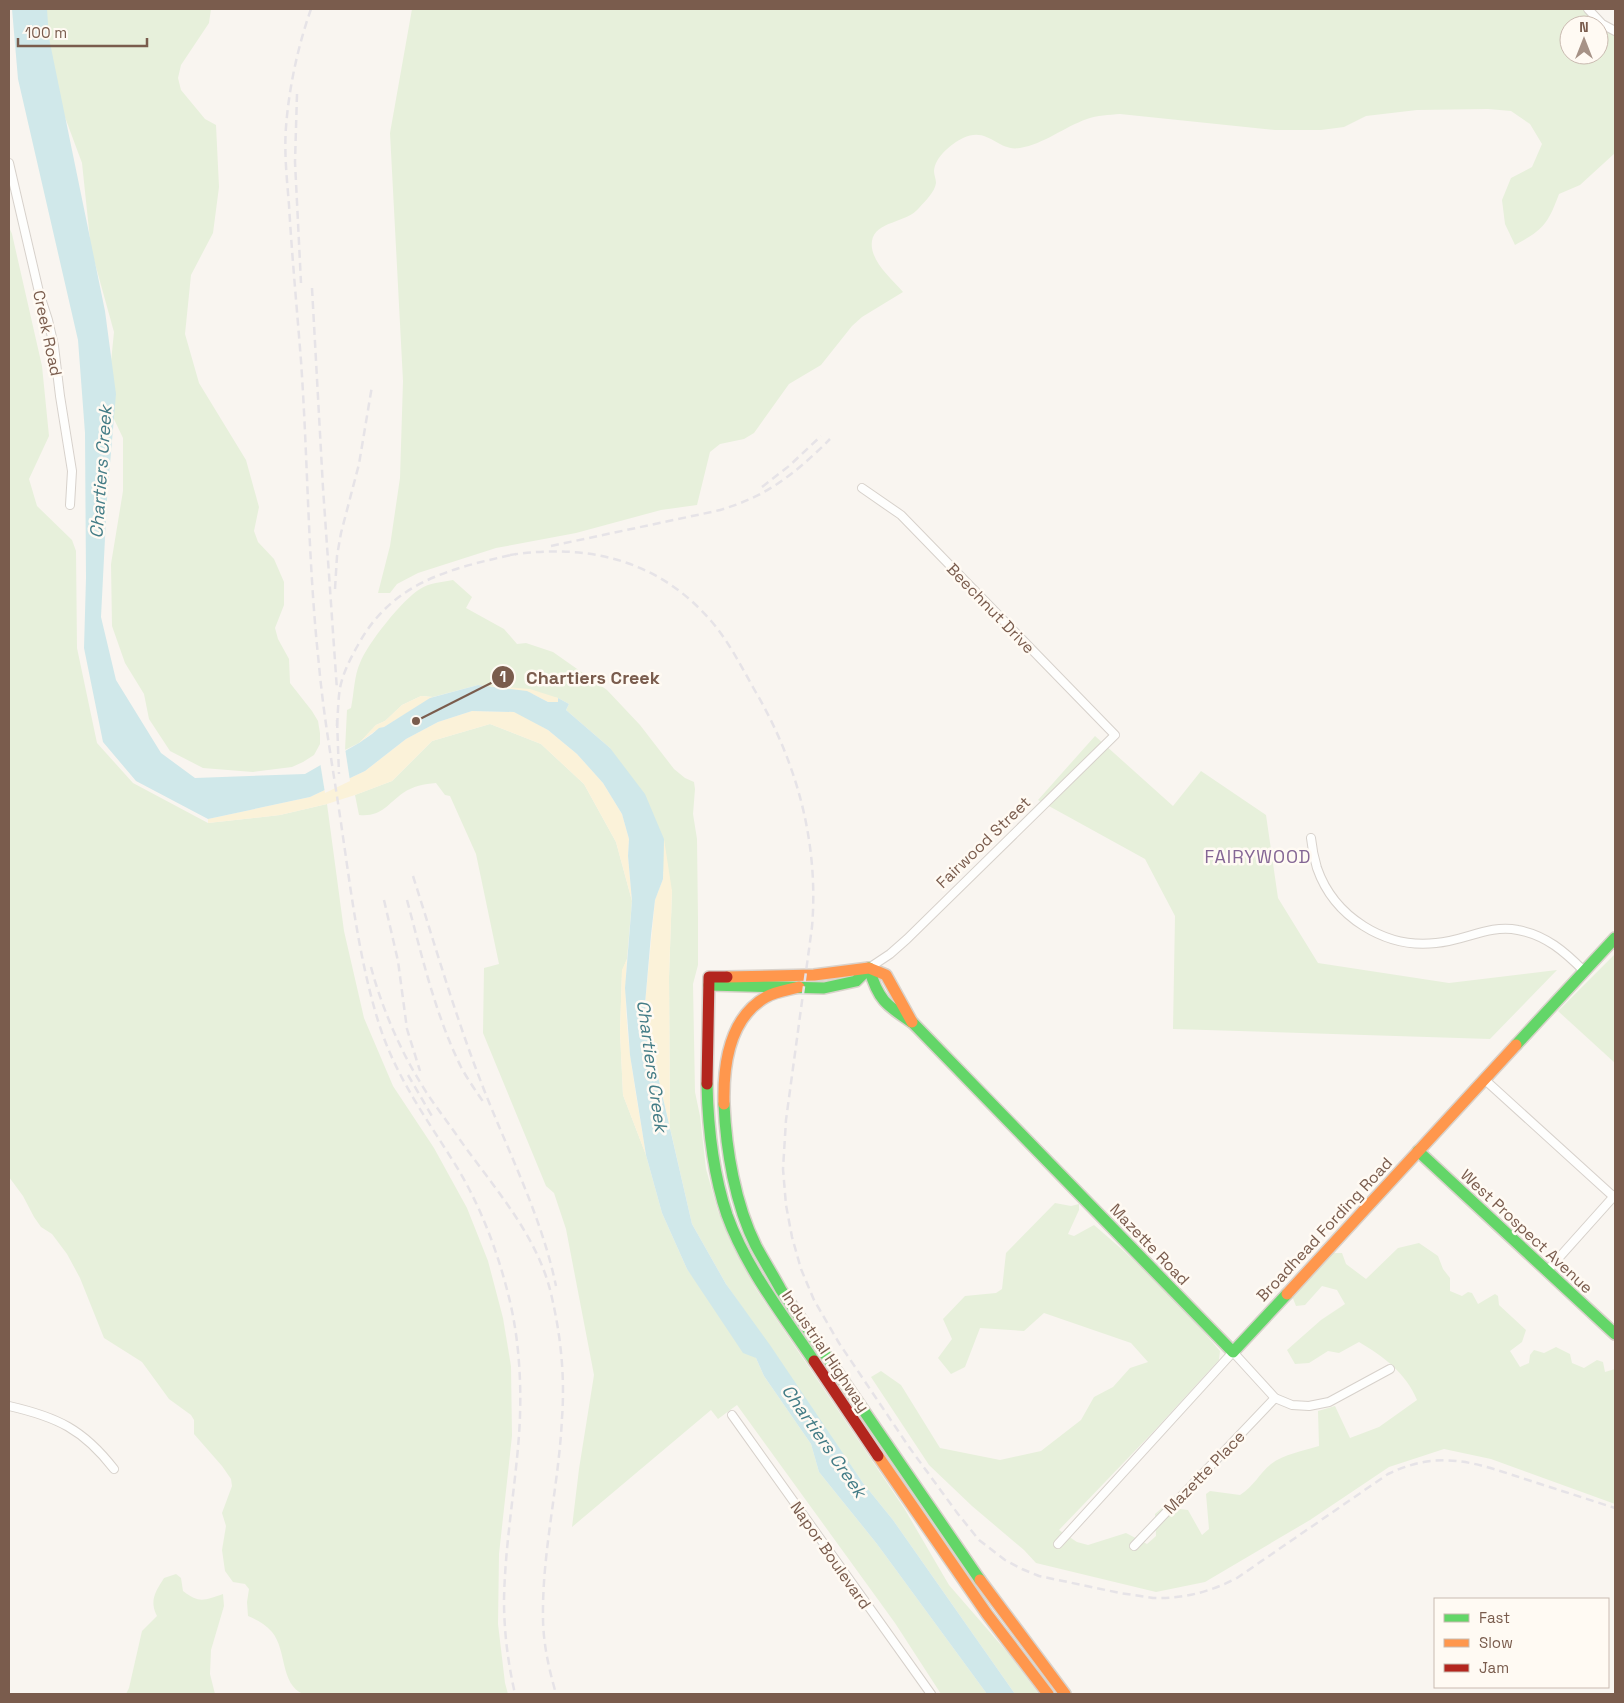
<svg xmlns="http://www.w3.org/2000/svg" width="1624" height="1703" viewBox="0 0 1624 1703" font-family="'Space Grotesk',sans-serif">
	<style>
		.green { fill: #e7f0db; fill-rule: evenodd }
		.sand { fill: #fbf2d9 }
		.water { fill: #d0e8ea }
		.pier { fill: #f9f5f0 }
		.lines { fill: none; stroke-linecap: round; stroke-linejoin: round }
		.street-casing { stroke: #d7d1cb; stroke-width: 10 }
		.fast-casing { stroke: #d9d2cb; stroke-width: 14 }
		.slow-casing { stroke: #d9d2cb; stroke-width: 14 }
		.jam-casing { stroke: #d9d2cb; stroke-width: 14 }
		.street { stroke: #fefefd; stroke-width: 8 }
		.fast { stroke: #63d668; stroke-width: 11 }
		.slow { stroke: #ff974d; stroke-width: 11 }
		.jam { stroke: #b3261e; stroke-width: 11 }
		.rail { stroke: #e6e3e7; stroke-width: 2.5; stroke-dasharray: 8 5; stroke-linecap: butt }
		.labels { text-anchor: middle; stroke-width: 5; stroke-linejoin: round; paint-order: stroke }
		.street-label { font-size: 16px; fill: #7a5c4d; stroke: #fffaf3 }
		.water-label { font-size: 18px; font-style: italic; fill: #437c86; stroke: #fffaf3 }
		.neighbourhood-label { font-size: 18px; letter-spacing: 1px; fill: #846695; stroke: #fffaf3 }
		.leader { fill: none; stroke: #7a5c4d; stroke-width: 2 }
		.callout-dot { fill: #7a5c4d; stroke: #fffaf3; stroke-width: 2 }
		.mark-label { font-size: 15px; text-anchor: middle; font-weight: bold; fill: #fff }
		.callout-label { font-size: 18px; text-anchor: middle; font-weight: bold; fill: #7a5c4d; stroke: #fffaf3; stroke-width: 5; stroke-linejoin: round; paint-order: stroke }
	</style>
	<rect width="100%" height="100%" fill="#f9f5f0"/>
	<!-- green -->
	<g class="green">
		<polygon points="46,9 211,9 209,23 181,65 178,78 181,90 205,119 216,125 219,187 213,233 191,275 185,334 199,383 246,460 259,507 254,531 258,542 274,559 284,582 284,605 275,628 278,639 289,659 290,683 312,711 318,721 320,733 320,744 314,755 303,762 292,767 253,772 203,768 170,751 149,719 144,694 125,663 112,626 111,564 123,491 123,438 113,417 108,392 114,332 91,249 82,163 56,93 42,31"/>
		<path d="M412,9H1585L1615,33V153L1580,185L1559,194C1548,224 1543,230 1515,245L1505,224L1502,200L1511,178L1532,167L1542,144L1530,124L1511,111L1488,109L1417,110L1366,116L1344,127L1321,130H1275L1120,114C1109,115 1097,115 1087,119C1064,127 1044,144 1020,148C997,152 989,126 963,138C951,144 935,157 934,171C934,175 936,179 936,183C935,192 925,201 919,208C907,223 875,221 872,241C869,260 891,278 903,292L862,317L852,326L821,365L789,384L754,433L744,439L720,444L710,452L697,505L661,510L576,533L496,548L418,573L397,584L390,593H378L390,546L400,478L403,381L390,133ZM1569,25H1599V55H1569Z"/>
		<path d="M9,227L12,234L42,366L49,436L29,479L37,506L72,540L76,551L77,648L97,743L133,783L208,823L280,815L327,804L344,931L364,1018L393,1086L434,1148L467,1208L488,1261L503,1318L511,1366L512,1436L499,1554L498,1624L505,1683L508,1694H303C280,1684 287,1650 272,1632C265,1624 257,1620 248,1616L247,1602L249,1589L245,1584L233,1582L225,1571L222,1550L226,1526L222,1513L232,1486L231,1479L222,1466L194,1434V1420L191,1415L169,1399L142,1362L104,1338L80,1278L67,1254L52,1234L41,1227L34,1217L23,1196L9,1177Z"/>
		<path d="M453,580L472,597L466,608L504,629L517,644L526,643L553,652L607,690L640,725L674,769L685,778L694,782L695,789L693,814L697,839L698,919V965L693,984L695,1092L700,1116L706,1169L718,1211L732,1245L756,1289L904,1508L949,1585L1008,1653L1039,1694H1015L893,1520L863,1483L726,1284L692,1224L670,1128L669,977L672,891L610,748L566,710L569,704L558,698L478,685L433,697L421,696L402,705L385,721L376,725L359,743L345,750L347,710L351,708C354,694 354,676 360,663C367,644 403,599 420,589C429,583 442,582 453,580Z"/>
		<path d="M490,724L541,744L584,784L616,842L632,901L627,959L622,971L620,1032L623,1095L646,1155L662,1213L687,1269L756,1358L764,1376L811,1444L819,1472L877,1544L987,1694H941L895,1623L737,1405L718,1419L711,1410L572,1527L579,1469L594,1375L566,1229L554,1193L546,1186L483,1033L484,968L499,964L476,854L450,796L445,795L436,783C424,784 413,786 403,793C386,805 382,817 359,815L355,795L392,781L432,741Z"/>
		<polygon points="1095,736 1173,806 1201,771 1266,815 1278,898 1318,963 1449,983 1557,970 1490,1039 1173,1029 1175,916 1145,859 1038,800"/>
		<polygon points="1615,954 1615,1063 1558,1011"/>
		<path d="M1055,1203L1071,1206L1079,1204V1210L1068,1234L1074,1236L1094,1225C1139,1263 1182,1305 1220,1351L1219,1360L1154,1431L1059,1530L1077,1542L1088,1545L1126,1533L1147,1544L1156,1536L1155,1514L1163,1507L1188,1510L1202,1535L1209,1529L1206,1494L1210,1491L1240,1495C1254,1486 1259,1474 1271,1464C1284,1454 1303,1451 1319,1446L1318,1411L1335,1406L1350,1438L1379,1427L1417,1400C1406,1373 1383,1356 1359,1342L1339,1353L1328,1351L1309,1363L1295,1364L1287,1350L1321,1320L1345,1304L1337,1290L1322,1286L1305,1305L1296,1306L1292,1296L1333,1253H1342L1346,1264L1366,1279L1398,1248L1419,1243L1438,1256L1443,1269L1450,1278V1291L1462,1296L1468,1292L1472,1293L1478,1304L1495,1294L1498,1296L1499,1305L1526,1330L1522,1342L1510,1351L1520,1367L1529,1363L1530,1355L1534,1350L1544,1353L1556,1347L1570,1354L1572,1363L1584,1368L1597,1360L1603,1362L1605,1372L1615,1369V1504L1491,1459L1444,1449L1389,1467L1310,1520L1205,1582L1156,1592L1036,1563L1024,1550L972,1506L929,1465L871,1377L881,1371L901,1385L940,1448L1000,1460L1041,1451L1081,1420L1094,1397L1113,1387L1130,1368L1148,1362L1131,1343L1044,1313L1024,1331L980,1328L965,1367L951,1374L938,1358L952,1339L943,1319L965,1296L996,1293L1002,1289L1006,1253Z"/>
		<path d="M176,1574L181,1578L183,1591C200,1604 204,1600 223,1594L224,1606L211,1650L210,1674L215,1694H126L129,1688L142,1631L157,1616C149,1600 156,1591 164,1578Z"/>
	</g>
	<!-- sand -->
	<g class="sand">
		<polygon points="478,685 530,689 558,698 558,702 548,702 529,692"/>
		<path d="M421,696L433,697L384,727C377,728 366,738 359,743L376,725L385,721L402,705Z"/>
		<polygon points="472,711 514,712 522,715 548,730 577,754 603,783 622,814 629,839 628,856 632,901 616,842 584,784 541,744 490,724 432,741 392,781 355,795 327,804 280,815 208,823 208,819 310,797 365,771 406,739 438,722"/>
		<polygon points="664,839 672,891 669,977 670,1128 648,1033 645,1004 655,900 663,879"/>
		<path d="M627,959C621,1024 636,1090 646,1155L623,1095L620,1032L622,970Z"/>
	</g>
	<!-- water -->
	<polygon class="water" points="12,9 47,9 49,38 105,311 116,394 107,499 101,617 116,680 161,753 195,778 305,774 359,743 372,734 379,728 384,727 430,698 478,685 527,691 548,702 558,702 558,698 569,704 566,710 610,748 645,794 664,839 663,879 655,900 651,935 645,1004 648,1033 692,1224 726,1284 770,1345 863,1483 893,1520 1015,1694 987,1694 877,1544 819,1472 811,1444 764,1376 756,1358 743,1353 687,1269 662,1213 646,1155 630,1055 625,988 632,901 628,856 629,839 622,814 603,783 577,754 548,730 514,712 472,711 438,722 406,739 365,771 310,797 208,819 136,781 103,742 84,648 86,578 85,433 78,340 18,79"/>
	<!-- pier -->
	<polygon class="pier" points="345,748 350,781 325,793 320,762"/>
	<g class="lines">
		<!-- street casing -->
		<g class="street-casing">
			<g id="street">
				<polyline points="1588,9 1602,24 1615,31"/>
				<polyline points="9,163 39,292 48,320 54,346 60,396 72,471 70,505"/>
				<polyline points="862,488 901,515 1115,735 907,939 890,954 869,968"/>
				<path d="M1311,838C1312,848 1314,858 1317,868C1334,917 1385,949 1436,943C1465,941 1489,924 1518,930C1546,935 1565,952 1584,971"/>
				<polyline points="1484,1079 1615,1198"/>
				<polyline points="1547,1271 1615,1195"/>
				<path d="M9,1406C57,1417 83,1429 114,1469"/>
				<polyline points="732,1415 931,1694"/>
				<polyline points="1058,1544 1233,1352 1275,1398 1292,1405 1309,1406 1329,1402 1390,1369"/>
				<polyline points="1134,1546 1275,1398"/>
			</g>
		</g>
		<!-- fast casing -->
		<g class="fast-casing">
			<g id="fast">
				<path d="M869,968C878,1000 886,1005 913,1023L1233,1352L1287,1294"/>
				<polyline points="709,985 824,988 856,981 869,968"/>
				<polyline points="1516,1045 1615,938"/>
				<path d="M707,1084C708,1128 713,1173 727,1215C746,1268 783,1315 814,1361"/>
				<path d="M724,1104C726,1150 735,1204 756,1246C764,1261 773,1275 781,1290L980,1580"/>
				<polyline points="1418,1151 1615,1334"/>
			</g>
		</g>
		<!-- slow casing -->
		<g class="slow-casing">
			<g id="slow">
				<polyline points="727,977 814,975 869,968 886,975 912,1022"/>
				<path d="M724,1104C723,1065 729,1018 766,997C776,991 788,990 799,987"/>
				<polyline points="1287,1294 1516,1045"/>
				<polyline points="878,1456 987,1614 1048,1694"/>
				<polyline points="980,1580 1065,1694"/>
			</g>
		</g>
		<!-- jam casing -->
		<g class="jam-casing">
			<g id="jam">
				<polyline points="707,1084 709,977 727,977"/>
				<polyline points="814,1361 878,1456"/>
			</g>
		</g>
		<!-- street -->
		<use href="#street" class="street"/>
		<!-- fast -->
		<use href="#fast" class="fast"/>
		<!-- slow -->
		<use href="#slow" class="slow"/>
		<!-- jam -->
		<use href="#jam" class="jam"/>
		<!-- rail -->
		<g class="rail">
			<path d="M311,9C298,46 289,87 286,127C284,153 287,180 289,205C292,257 297,309 301,361C308,462 308,564 319,665C324,722 335,779 343,837C352,899 360,963 379,1024C397,1080 428,1120 458,1169C483,1211 500,1258 511,1306C520,1348 522,1392 519,1435C515,1490 505,1544 504,1600C504,1632 508,1663 515,1694"/>
			<polyline points="297,94 295,162 301,283"/>
			<polyline points="312,288 323,488 337,690"/>
			<polyline points="762,487 789,466 821,436"/>
			<path d="M551,546L716,511C765,498 795,474 830,439"/>
			<path d="M510,555C588,543 659,560 712,622C729,642 741,666 754,689C797,762 819,843 812,927L786,1120L783,1169L786,1205L792,1237L801,1269L814,1300L839,1343L909,1447L958,1514L979,1540L1005,1560L1022,1569L1039,1576L1120,1593L1153,1598C1183,1599 1210,1592 1237,1578L1388,1474C1442,1448 1478,1464 1531,1481C1559,1490 1587,1499 1615,1508"/>
			<polyline points="335,589 337,556 341,533 359,464 372,386"/>
			<polyline points="337,720 339,774"/>
			<path d="M337,726C338,713 338,700 340,688C343,673 350,659 358,645C392,582 451,568 516,554"/>
			<path d="M413,876C435,945 455,1015 481,1082C507,1150 541,1214 556,1286"/>
			<polyline points="384,900 398,961 407,1029 420,1071"/>
			<path d="M407,900C422,956 435,1014 461,1067C468,1080 476,1091 484,1103"/>
			<path d="M371,967C381,1005 399,1048 420,1082C431,1101 445,1118 458,1137C493,1187 539,1236 552,1298C561,1337 565,1378 562,1418C559,1484 542,1552 543,1617C543,1643 549,1669 556,1694"/>
			<polyline points="408,1075 433,1118"/>
		</g>
	</g>
	<g class="labels">
		<!-- street labels -->
		<g class="street-label">
			<text transform="translate(48 333) rotate(78)" y="6">Creek Road</text>
			<text transform="translate(991 608) rotate(46)" y="6">Beechnut Drive</text>
			<text transform="translate(983 842) rotate(-44)" y="6">Fairwood Street</text>
			<text transform="translate(1324 1229) rotate(-47)" y="6">Broadhead Fording Road</text>
			<text transform="translate(1527 1231) rotate(43)" y="6">West Prospect Avenue</text>
			<text transform="translate(1150 1244) rotate(46)" y="6">Mazette Road</text>
			<text transform="translate(826 1351) rotate(56)" y="6">Industrial Highway</text>
			<text transform="translate(1204 1472) rotate(-46)" y="6">Mazette Place</text>
			<text transform="translate(831 1555) rotate(55)" y="6">Napor Boulevard</text>
		</g>
		<!-- water labels -->
		<g class="water-label">
			<text transform="translate(101 472) rotate(-86)" y="6">Chartiers Creek</text>
			<text transform="translate(652 1066) rotate(82)" y="6">Chartiers Creek</text>
			<text transform="translate(824 1441) rotate(55)" y="6">Chartiers Creek</text>
		</g>
		<!-- neighbourhood labels -->
		<g class="neighbourhood-label">
			<text x="1258" y="863">FAIRYWOOD</text>
		</g>
	</g>
	<!-- callouts -->
	<path class="leader" d="M416 721L503 677"/>
	<g class="callout-dot">
		<circle cx="416" cy="721" r="5"/>
		<circle cx="503" cy="677" r="12"/>
	</g>
	<g class="mark-label">
		<text x="503" y="682">1</text>
	</g>
	<g class="callout-label">
		<text x="593" y="684">Chartiers Creek</text>
	</g>
	<!-- border -->
	<rect width="1624" height="1703" fill="none" stroke="#7a5c4d" stroke-width="20"/>
	<!-- legend -->
	<rect x="1434" y="1598" width="175" height="90" fill="#fffaf3" stroke="#cabbb1"/>
	<rect x="1444" y="1614" width="25" height="8" fill="#63d668" stroke="#cabbb1"/>
	<text x="1479" y="1623" font-size="15" fill="#7a5c4d">Fast</text>
	<rect x="1444" y="1639" width="25" height="8" fill="#ff974d" stroke="#cabbb1"/>
	<text x="1479" y="1648" font-size="15" fill="#7a5c4d">Slow</text>
	<rect x="1444" y="1664" width="25" height="8" fill="#b3261e" stroke="#cabbb1"/>
	<text x="1479" y="1673" font-size="15" fill="#7a5c4d">Jam</text>
	<!-- north arrow -->
	<g transform="translate(1584 40)"><circle r="24" fill="#fffaf3" stroke="#cabbb1"/>
	<path d="M0-4L9 19L0 12L-9 19Z" fill="#a69286"/>
	<text y="-8" font-size="14" font-weight="bold" text-anchor="middle" fill="#7a5c4d">N</text>
	</g>
	<!-- scale -->
	<path d="M18 38v8h129v-8" fill="none" stroke="#7a5c4d" stroke-width="2.5"/>
	<text x="25" y="38" font-size="15" fill="#7a5c4d" stroke="#fffaf3" stroke-width="4" paint-order="stroke">100 m</text>
</svg>
